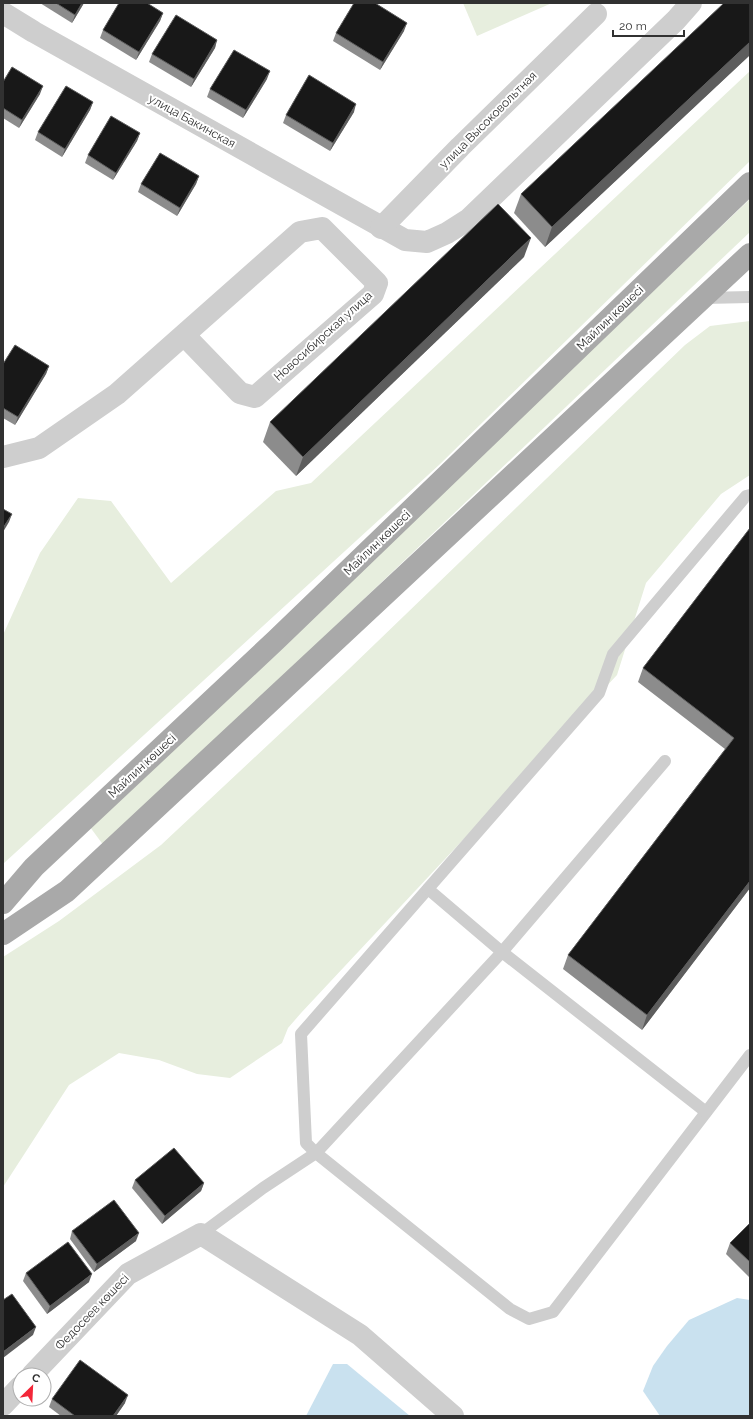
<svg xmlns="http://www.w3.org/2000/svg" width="753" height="1419" viewBox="0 0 753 1419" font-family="Raleway,sans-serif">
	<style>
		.green { fill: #e7eede }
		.water { fill: #c9e1ef }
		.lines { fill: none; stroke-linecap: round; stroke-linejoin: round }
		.service { stroke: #cecece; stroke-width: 12 }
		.minor { stroke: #cecece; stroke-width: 22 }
		.primary { stroke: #a9a9a9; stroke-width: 22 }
		.wall { fill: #8c8c8c }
		.shaded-wall { fill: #5d5d5d }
		.building { fill: #181818; stroke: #5d5d5d }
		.labels { text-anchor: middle; stroke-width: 4; stroke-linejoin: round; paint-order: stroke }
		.street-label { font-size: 12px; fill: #313131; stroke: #fff }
	</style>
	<rect width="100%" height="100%" fill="#fff"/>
	<!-- green -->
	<g class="green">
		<polygon points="463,3 552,3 477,36"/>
		<polygon points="750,71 750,161 439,465 3,864 3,635 40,553 78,498 111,501 171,583 276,491 311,483"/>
		<polygon points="750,199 750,232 104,846 90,827"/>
		<polygon points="750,321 750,475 721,494 646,583 617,675 301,1013 288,1028 282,1043 230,1078 197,1074 159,1060 119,1053 69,1085 3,1187 3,957 59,921 161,845 349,669 685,345 710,326"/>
	</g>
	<!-- water -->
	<g class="water">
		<polygon points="737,1298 750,1300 750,1416 660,1416 643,1391 653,1366 667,1346 689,1320"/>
		<polygon points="333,1364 347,1364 410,1416 306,1416"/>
	</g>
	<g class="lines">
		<!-- service -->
		<g class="service">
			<polyline points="704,298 750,297"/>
			<polyline points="750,495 746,496 613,654 599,693 301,1034 306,1143 316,1153 510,1309 529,1319 553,1312 750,1055"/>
			<polyline points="428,889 502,952 706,1112"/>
			<polyline points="201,1234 263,1188 316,1153 502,952 665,761"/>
		</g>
		<!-- minor -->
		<g class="minor">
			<polyline points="3,13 34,32 405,240 427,242 447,233 469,219 676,20 691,3"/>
			<polyline points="381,228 460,147 596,14"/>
			<polyline points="3,457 39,448 117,394 300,232 322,228 377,283 373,294 255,397 240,393 184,335"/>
			<polyline points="32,1375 128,1274 201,1234 360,1335 453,1416"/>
			<polyline points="3,1405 20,1387"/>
		</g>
		<!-- primary -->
		<g class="primary">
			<polyline points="3,903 34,867 276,640 750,183"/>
			<polyline points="3,934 67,891 750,254"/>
		</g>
	</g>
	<!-- wall -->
	<g class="wall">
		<polygon points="40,3 84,3 72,23"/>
		<polygon points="750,3 750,55 545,247 514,213 521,194"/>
		<polygon points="163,13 160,21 136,60 100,38 103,30"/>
		<polygon points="404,31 380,70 333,41 336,33"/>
		<polygon points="217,40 215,48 191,87 149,62 152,54"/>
		<polygon points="267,79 243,118 207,97 210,89"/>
		<polygon points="3,82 40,94 19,128 3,118"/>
		<polygon points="93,102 90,110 62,157 35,140 38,132"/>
		<polygon points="354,112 330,151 283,123 286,115"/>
		<polygon points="140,133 137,141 113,180 85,163 88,155"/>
		<polygon points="199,176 196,184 177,216 138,192 141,184"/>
		<polygon points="524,257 296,476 263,442 270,422"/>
		<polygon points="3,364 49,366 46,374 15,425 3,418"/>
		<polygon points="750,528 750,888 642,1030 563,969 568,955 725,749 638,682 643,668"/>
		<polygon points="135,1180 204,1183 201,1191 162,1224 132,1188"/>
		<polygon points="750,1223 750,1278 726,1254 730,1243"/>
		<polygon points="72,1231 136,1241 94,1272 70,1239"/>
		<polygon points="26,1273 89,1282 47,1314 23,1281"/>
		<polygon points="52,1399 125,1403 116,1416 61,1416 49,1407"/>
	</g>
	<!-- shaded-wall -->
	<g class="shaded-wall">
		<polygon points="82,3 84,3 72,23 75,15"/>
		<polygon points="163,13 160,21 136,60 139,52"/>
		<polygon points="407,23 404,31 380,70 383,62"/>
		<polygon points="217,40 215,48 191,87 194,79"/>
		<polygon points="750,42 750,55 545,247 552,227"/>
		<polygon points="270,71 267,79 243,118 246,110"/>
		<polygon points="43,86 40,94 19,128 22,120"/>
		<polygon points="93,102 90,110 62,157 65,149"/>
		<polygon points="356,104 354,112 330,151 333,143"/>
		<polygon points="140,133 137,141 113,180 116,173"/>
		<polygon points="199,176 196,184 177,216 180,208"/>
		<polygon points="531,238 524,257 296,476 303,457"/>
		<polygon points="49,366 46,374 15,425 18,417"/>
		<polygon points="12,514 9,522 3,532 3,528"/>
		<polygon points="750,881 750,888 642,1030 647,1015"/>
		<polygon points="204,1183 201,1191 162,1224 165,1216"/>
		<polygon points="139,1233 136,1241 94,1272 97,1264"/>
		<polygon points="92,1274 89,1282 47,1314 50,1306"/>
		<polygon points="36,1327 33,1335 3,1358 3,1352"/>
		<polygon points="128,1395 125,1403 116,1416 113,1416"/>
	</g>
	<!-- building -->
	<g class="building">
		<polygon points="56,3 82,3 75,15"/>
		<polygon points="119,3 147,3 163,13 139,52 103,30"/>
		<polygon points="354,3 375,3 407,23 383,62 336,33"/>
		<polygon points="724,3 750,3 750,42 552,227 521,194"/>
		<polygon points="176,15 217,40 194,79 152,54"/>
		<polygon points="234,50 270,71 246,110 210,89"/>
		<polygon points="12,67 43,86 22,120 3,108 3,82"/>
		<polygon points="309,75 356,104 333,143 286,115"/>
		<polygon points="66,86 93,102 65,149 38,132"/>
		<polygon points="111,116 140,133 116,173 88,155"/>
		<polygon points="160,153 199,176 180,208 141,184"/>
		<polygon points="498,204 531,238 303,457 270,422"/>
		<polygon points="15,345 49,366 18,417 3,408 3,364"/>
		<polygon points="3,509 12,514 3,528"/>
		<polygon points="750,528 750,881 647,1015 568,955 734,738 643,668"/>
		<polygon points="174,1148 204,1183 165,1216 135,1180"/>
		<polygon points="114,1200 139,1233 97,1264 72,1231"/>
		<polygon points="750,1223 750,1262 730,1243"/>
		<polygon points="68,1242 92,1274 50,1306 26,1273"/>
		<polygon points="12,1294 36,1327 3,1352 3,1300"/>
		<polygon points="80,1360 128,1395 113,1416 75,1416 52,1399"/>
	</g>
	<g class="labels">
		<!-- street labels -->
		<g class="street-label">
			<text transform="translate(488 120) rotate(-45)" y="4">улица Высоковольтная</text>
			<text transform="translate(192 121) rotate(29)" y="4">улица Бакинская</text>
			<text transform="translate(610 318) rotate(-44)" y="4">Майлин көшесі</text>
			<text transform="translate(323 336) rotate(-42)" y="4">Новосибирская улица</text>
			<text transform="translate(377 543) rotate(-44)" y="4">Майлин көшесі</text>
			<text transform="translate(142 766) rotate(-43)" y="4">Майлин көшесі</text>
			<text transform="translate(92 1312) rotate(-46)" y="4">Федосеев көшесі</text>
		</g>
	</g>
	<!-- border -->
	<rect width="753" height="1419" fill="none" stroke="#313131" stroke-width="8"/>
	<!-- north arrow -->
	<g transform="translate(32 1387) rotate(24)"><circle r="19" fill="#ffffff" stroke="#adadad"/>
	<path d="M0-3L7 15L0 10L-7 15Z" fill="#f32739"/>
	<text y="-6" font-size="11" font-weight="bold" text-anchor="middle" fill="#313131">С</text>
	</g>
	<!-- scale -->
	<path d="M613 30v6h71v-6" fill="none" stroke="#313131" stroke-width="2"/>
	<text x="619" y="30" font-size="12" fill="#313131" stroke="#ffffff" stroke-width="3" paint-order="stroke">20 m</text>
</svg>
